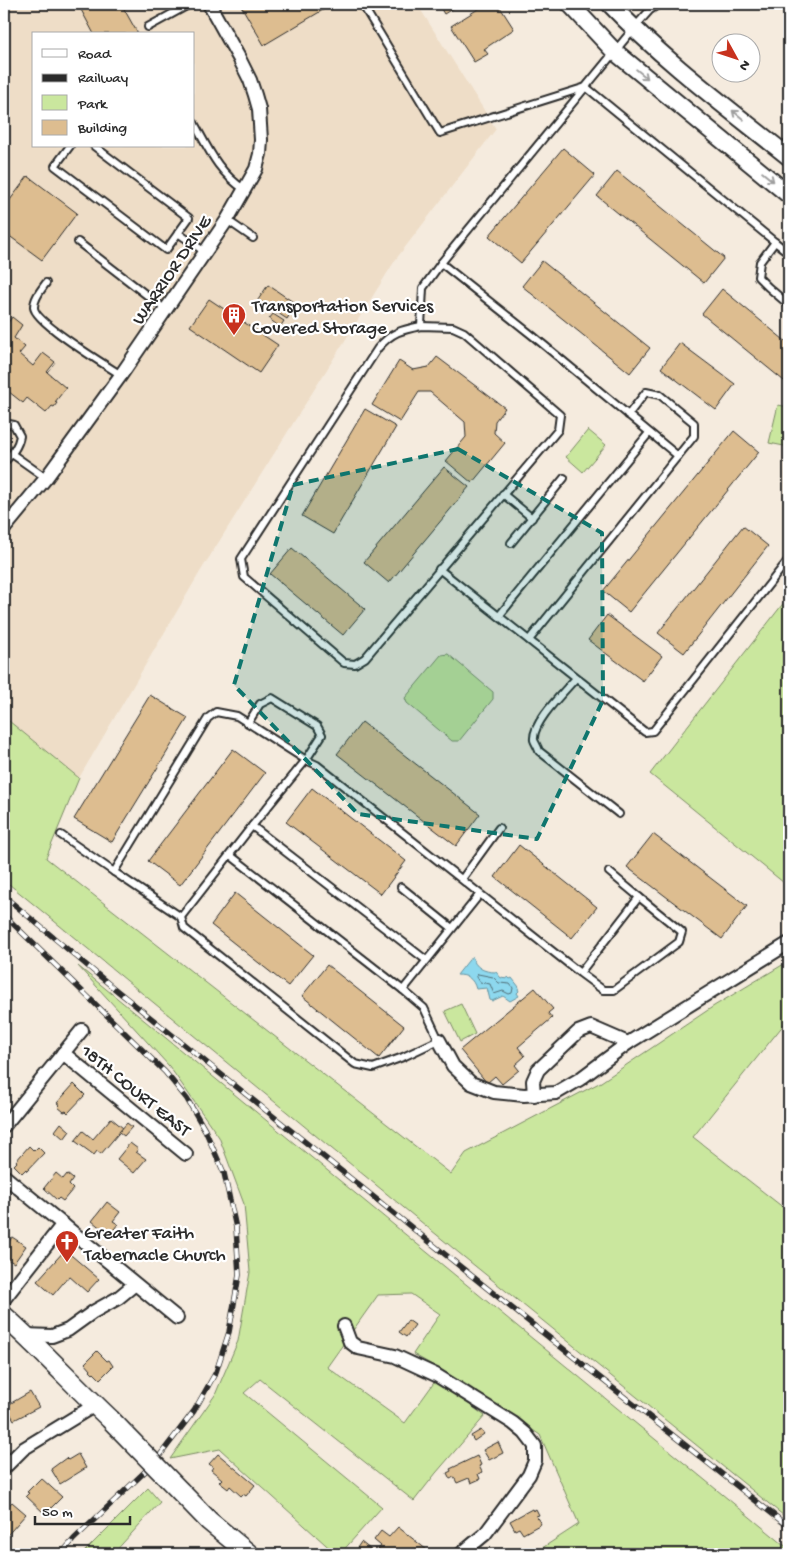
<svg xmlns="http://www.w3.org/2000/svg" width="793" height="1558" viewBox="0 0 793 1558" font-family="'Gochi Hand',sans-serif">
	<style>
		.built { fill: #eeddc7; fill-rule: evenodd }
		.green { fill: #cae79e; stroke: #7a8964 }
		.water { fill: #8dd8ee; stroke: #6693a0 }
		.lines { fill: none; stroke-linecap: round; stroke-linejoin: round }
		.shore { stroke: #527079; stroke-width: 1 }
		.building { fill: #ddbd90; stroke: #2b2b2b }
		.service-casing { stroke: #2b2b2b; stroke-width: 10 }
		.minor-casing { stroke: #2b2b2b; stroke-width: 16 }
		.tertiary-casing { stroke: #2b2b2b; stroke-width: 20 }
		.secondary-casing { stroke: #2b2b2b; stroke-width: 22 }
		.service { stroke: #fff; stroke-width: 6 }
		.minor { stroke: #fff; stroke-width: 12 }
		.tertiary { stroke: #fff; stroke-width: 16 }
		.secondary { stroke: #fff; stroke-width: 19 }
		.rail-casing { stroke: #2b2b2b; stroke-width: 5.5 }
		.rail { stroke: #fff; stroke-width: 4; stroke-dasharray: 11; stroke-linecap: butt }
		.secondary-bridge-casing { stroke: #2b2b2b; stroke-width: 22; stroke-linecap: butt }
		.secondary-bridge { stroke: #fff; stroke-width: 19 }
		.oneway { stroke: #a0a0a0 }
		.marked { fill: #0f766e; fill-opacity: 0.2; stroke: #0f766e; stroke-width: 4; stroke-dasharray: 10 6; stroke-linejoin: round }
		.labels { text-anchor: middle; stroke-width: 4.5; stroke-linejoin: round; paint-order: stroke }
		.street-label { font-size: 19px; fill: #2b2b2b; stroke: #fff }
		.poi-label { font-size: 19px; fill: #2b2b2b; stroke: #fff; text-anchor: start }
	</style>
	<rect width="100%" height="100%" fill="#f5ebde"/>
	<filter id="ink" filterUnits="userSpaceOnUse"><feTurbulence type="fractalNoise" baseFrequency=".02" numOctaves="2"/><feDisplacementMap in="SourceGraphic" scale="10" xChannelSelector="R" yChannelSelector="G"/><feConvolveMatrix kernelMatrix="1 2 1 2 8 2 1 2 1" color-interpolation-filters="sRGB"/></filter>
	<g filter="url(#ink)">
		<!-- built -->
		<path class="built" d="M4,4H417L496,129L396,259L200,572L79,778L4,717ZM34,34H194V146H34Z"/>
		<!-- green -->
		<g class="green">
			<polygon points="778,405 789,407 789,447 769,443"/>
			<polygon points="588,430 606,445 583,472 566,457"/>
			<polygon points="789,596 789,887 650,774"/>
			<polygon points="448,654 493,692 493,699 459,741 452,741 407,703 405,698 441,655"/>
			<polygon points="4,717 79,778 46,858 451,1174 466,1153 601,1082 714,1006 789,961 789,1018 693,1137 789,1212 789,1520 459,1253 4,880"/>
			<polygon points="78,966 789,1549 789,1554 533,1554 579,1524 540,1435 467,1385 413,1354 440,1314 411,1294 378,1295 327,1367 405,1423 436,1380 485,1416 436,1473 414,1501 260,1379 244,1393 382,1507 340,1554 336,1554 220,1449 170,1459 215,1395 238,1341 250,1272 244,1204 219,1137 169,1066"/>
			<polygon points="461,1004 475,1034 460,1042 445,1011"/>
			<polygon points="148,1488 160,1502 113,1554 82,1554"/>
		</g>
		<!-- water -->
		<path class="water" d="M472,956C475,968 484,972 496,972L501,978L503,977L505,979L508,977L510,979L512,978L519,987L518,989L519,991L517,993L519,996L510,1001L503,996L492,1001L490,1000L487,988L476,989C473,978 467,975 457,975Z"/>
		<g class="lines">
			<!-- shore -->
			<polygon class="shore" points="478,974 493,977 499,983 510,984 513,988 512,993 509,994 503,991 494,994 490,984 480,982 477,977"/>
		</g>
		<!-- building -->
		<g class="building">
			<polygon points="78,4 133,4 124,9 138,34 94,34"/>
			<polygon points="240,4 333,4 264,45"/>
			<polygon points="438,4 460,4 444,14"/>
			<polygon points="486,4 498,4 514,29 484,49 488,54 474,62 451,26"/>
			<polygon points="563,148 595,175 521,263 489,236"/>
			<polygon points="617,171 724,258 704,283 597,196"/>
			<polygon points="28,176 77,213 42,260 4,232 4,208"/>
			<polygon points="542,261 650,348 630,373 522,286"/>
			<polygon points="268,285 296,304 287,319 258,300"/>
			<polygon points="722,289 789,344 789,385 702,314"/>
			<polygon points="209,299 278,345 259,373 190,326"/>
			<polygon points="273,314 284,321 280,327 269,319"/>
			<polygon points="12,317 22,325 14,338 25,347 19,354 33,366 43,353 55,362 47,372 66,388 55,402 57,403 54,407 52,406 46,413 27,398 23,403 4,388 4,322 7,324"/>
			<polygon points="680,343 735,384 716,410 661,368"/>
			<polygon points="437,357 505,408 495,421 494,433 505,443 472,483 446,461 466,437 465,422 430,392 419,392 400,422 372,405 399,361 413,370 429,367"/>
			<polygon points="365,409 396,427 333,534 302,516"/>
			<polygon points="734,431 759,452 629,612 603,591"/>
			<polygon points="444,467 469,487 389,583 364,562"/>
			<polygon points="743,526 768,546 684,653 658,633"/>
			<polygon points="292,548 365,609 343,635 270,574"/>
			<polygon points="607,615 662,656 643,681 588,640"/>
			<polygon points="150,695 188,718 112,842 74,819"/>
			<polygon points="362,722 480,814 456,846 337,754"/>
			<polygon points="233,749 265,773 180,885 148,861"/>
			<polygon points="312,788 406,861 381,894 286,822"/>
			<polygon points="653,834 747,906 722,939 627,867"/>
			<polygon points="519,845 597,907 572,938 495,877"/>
			<polygon points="235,893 313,955 288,986 211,925"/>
			<polygon points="327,965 404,1026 379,1058 302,996"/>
			<polygon points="535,988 553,1009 548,1013 552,1018 518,1047 525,1056 515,1065 519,1070 502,1084 495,1076 487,1083 460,1050"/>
			<polygon points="74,1084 85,1095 68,1113 66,1111 64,1112 58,1107 60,1105 57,1103"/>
			<polygon points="111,1118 123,1128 101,1154 97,1151 94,1155 75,1141 83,1131 93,1139"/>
			<polygon points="61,1123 70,1131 64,1139 55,1131"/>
			<polygon points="127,1123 132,1127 124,1136 119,1132"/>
			<polygon points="130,1143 138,1149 136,1152 146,1159 134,1173 117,1159"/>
			<polygon points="29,1146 34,1151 38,1147 44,1153 27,1171 26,1169 22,1173 14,1165 17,1162 16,1161"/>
			<polygon points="56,1173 63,1179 67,1174 73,1179 69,1185 73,1189 63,1201 59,1198 57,1200 44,1188"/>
			<polygon points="107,1202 120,1212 113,1221 118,1224 108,1237 101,1232 103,1230 92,1221"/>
			<polygon points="12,1237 26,1246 14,1263 4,1257 4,1250"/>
			<polygon points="65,1250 99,1279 87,1292 69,1276 53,1295 37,1281"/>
			<polygon points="408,1320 415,1325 406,1337 399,1332"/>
			<polygon points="97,1351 107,1361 109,1360 113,1366 100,1379 94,1373 93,1374 90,1371 91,1370 85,1363"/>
			<polygon points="30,1392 39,1407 14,1420 6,1406"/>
			<polygon points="481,1430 484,1434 474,1441 471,1436"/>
			<polygon points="498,1442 503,1453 489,1460 483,1450"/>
			<polygon points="78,1454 86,1468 60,1484 51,1469 66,1458 68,1460"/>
			<polygon points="218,1454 255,1485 246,1496 243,1494 241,1496 230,1486 228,1489 219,1482 222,1479 211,1470 213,1467 209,1464"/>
			<polygon points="477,1456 481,1465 479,1466 482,1472 478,1474 480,1479 471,1483 469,1478 457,1483 454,1477 450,1479 447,1473 451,1471 450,1469"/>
			<polygon points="41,1478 62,1497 45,1514 26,1496 29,1493 27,1492"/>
			<polygon points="12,1502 26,1514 4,1539 4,1510"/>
			<polygon points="532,1509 533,1511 536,1509 539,1515 536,1516 541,1524 523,1534 519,1528 515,1530 510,1521"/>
			<polygon points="398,1527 427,1550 424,1554 406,1554 400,1550 397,1554 376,1554 377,1553 376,1552 381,1546 374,1540 381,1531 389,1537"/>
			<polygon points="361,1542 371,1550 367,1554 365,1554 357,1548"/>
		</g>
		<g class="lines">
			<!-- service casing -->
			<g class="service-casing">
				<g id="service">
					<polyline points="362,4 440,133 586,87 775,242 760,262 758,277 768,287 789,305"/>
					<polyline points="659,4 650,10 634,28 441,263 533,336 678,456"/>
					<polyline points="771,4 789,8"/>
					<polyline points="148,27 190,4"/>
					<path d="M194,123C209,150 218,172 245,190"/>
					<polyline points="70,146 55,166 166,250 189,218 94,146"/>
					<polyline points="227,220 253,238"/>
					<polyline points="178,233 205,252"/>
					<polyline points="78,242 166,310"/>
					<polyline points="775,242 789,253"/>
					<path d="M46,283C41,290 34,298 34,307C33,321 107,366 121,375"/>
					<path d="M421,326L453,327L464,332L560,415L558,430L365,658L355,664L344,663L244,577L241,559L378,348C392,332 401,330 421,326Z"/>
					<polyline points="421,326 423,288 441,263"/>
					<path d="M4,423L14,425L20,436C18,447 12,454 4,462"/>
					<polyline points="12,454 46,478"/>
					<polyline points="503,494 532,518"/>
					<polyline points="511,543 564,478"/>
					<polyline points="439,569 645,732 653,731 789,559"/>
					<polyline points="499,616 649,433"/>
					<polyline points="529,640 694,436 694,423 660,395 646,392 628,415"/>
					<path d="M576,678C565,691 532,722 534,740C535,743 538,747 539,751L619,814"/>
					<polyline points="252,826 426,960"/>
					<polyline points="61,835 114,872"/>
					<polyline points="230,855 403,990"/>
					<polyline points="609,872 639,897"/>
					<polyline points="462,879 499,828"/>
					<polyline points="401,887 452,928"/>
					<polyline points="480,894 403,990 424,1008 439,1040 403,1057 373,1068 355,1064 184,928 181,917 114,872 208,718 216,712 237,716 306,760 317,765 580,973 603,990 614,990 679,942 682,932 639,897 580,973"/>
					<polyline points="181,917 252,826 306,760 322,735 317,726 272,698 260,704 248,723"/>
				</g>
			</g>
			<!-- minor casing -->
			<g class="minor-casing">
				<g id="minor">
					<polyline points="4,529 46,478 121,375 227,220 256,169 260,154 261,140 259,109 255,95 250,80 239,58 209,4"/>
					<polyline points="439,1040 453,1066 471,1083 494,1092 524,1095 556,1093 580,1079 628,1043 789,943"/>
					<polyline points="63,1053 186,1154"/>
					<polyline points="534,1095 533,1081 538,1070 578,1032 591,1027 628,1043"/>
					<polyline points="4,1126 82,1030"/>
					<polyline points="4,1176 177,1318"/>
					<polyline points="4,1299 63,1224"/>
					<polyline points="344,1326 350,1342 358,1348 395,1356 436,1375 513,1423 525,1433 535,1446 535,1461 529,1475 485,1534 461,1554"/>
					<polyline points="25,1335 52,1336 68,1330 93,1312 118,1298 135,1284"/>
					<polyline points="4,1468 23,1449 95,1405"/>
				</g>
			</g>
			<!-- tertiary casing -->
			<g class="tertiary-casing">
				<g id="tertiary">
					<polyline points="570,4 614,51 789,195"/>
					<path d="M610,4C664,61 728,108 789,157"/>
				</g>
			</g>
			<!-- secondary casing -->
			<g class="secondary-casing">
				<g id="secondary">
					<path d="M4,1316C41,1349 74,1385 110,1419"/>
					<polyline points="180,1491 209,1521 249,1554"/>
				</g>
			</g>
			<!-- service -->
			<use href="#service" class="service"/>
			<!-- minor -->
			<use href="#minor" class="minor"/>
			<!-- tertiary -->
			<use href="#tertiary" class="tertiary"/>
			<!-- secondary -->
			<use href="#secondary" class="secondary"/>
			<!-- rail casing -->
			<g class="rail-casing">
				<g id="rail">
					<polyline points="4,896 115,989 523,1317 789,1527"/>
					<polyline points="4,915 165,1072 187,1099 205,1130 224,1173 236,1228 239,1275 229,1332 216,1372 194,1411 154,1463 74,1539 61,1554"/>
				</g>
			</g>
			<!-- rail -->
			<use href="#rail" class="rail"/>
			<!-- secondary-bridge casing -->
			<g class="secondary-bridge-casing">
				<polyline id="secondary-bridge" points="110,1419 180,1491"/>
			</g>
			<!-- secondary-bridge -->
			<use href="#secondary-bridge" class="secondary-bridge"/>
		</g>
		<!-- one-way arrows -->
		<defs><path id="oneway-shaft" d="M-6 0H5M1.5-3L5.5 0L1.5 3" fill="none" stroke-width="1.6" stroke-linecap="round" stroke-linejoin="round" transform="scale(1.25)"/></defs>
		<g class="oneway">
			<use href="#oneway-shaft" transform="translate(642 74) rotate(39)"/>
			<use href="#oneway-shaft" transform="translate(738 115) rotate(-141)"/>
			<use href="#oneway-shaft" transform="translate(768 177) rotate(39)"/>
		</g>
	</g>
	<!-- marked area -->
	<path class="marked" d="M458,449L602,533L603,700L537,839L358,814L234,685L293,485Z"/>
	<!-- icons -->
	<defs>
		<g id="building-pin" transform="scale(1.25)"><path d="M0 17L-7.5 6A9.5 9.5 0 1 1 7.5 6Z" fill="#c8321e" stroke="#fff"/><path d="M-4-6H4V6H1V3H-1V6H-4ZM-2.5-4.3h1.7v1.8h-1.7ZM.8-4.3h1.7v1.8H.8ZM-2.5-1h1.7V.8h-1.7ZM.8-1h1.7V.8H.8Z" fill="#fff"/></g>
		<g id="church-pin" transform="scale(1.25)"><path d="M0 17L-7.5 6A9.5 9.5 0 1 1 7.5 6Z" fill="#c8321e" stroke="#fff"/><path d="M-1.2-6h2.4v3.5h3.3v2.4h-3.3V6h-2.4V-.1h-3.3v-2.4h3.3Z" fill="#fff"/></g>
	</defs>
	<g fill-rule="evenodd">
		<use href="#building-pin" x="234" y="315"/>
		<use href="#church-pin" x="67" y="1242"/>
	</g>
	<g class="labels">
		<!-- street labels -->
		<g class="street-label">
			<text transform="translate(170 269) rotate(-56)" y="7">WARRIOR DRIVE</text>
			<text transform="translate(137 1089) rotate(39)" y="7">18TH COURT EAST</text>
		</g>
		<!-- poi labels -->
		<g class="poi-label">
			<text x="252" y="311">Transportation Services<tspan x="252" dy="22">Covered Storage</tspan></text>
			<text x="84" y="1238">Greater Faith<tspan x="84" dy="22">Tabernacle Church</tspan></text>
		</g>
	</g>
	<!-- margin -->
	<rect width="793" height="1558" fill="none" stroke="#fff" stroke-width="20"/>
	<rect x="10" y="10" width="773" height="1538" fill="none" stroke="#2b2b2b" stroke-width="2" filter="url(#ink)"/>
	<!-- legend -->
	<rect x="32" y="32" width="162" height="115" fill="#ffffff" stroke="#aaaaaa"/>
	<rect x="42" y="49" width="25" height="8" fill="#ffffff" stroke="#aaaaaa"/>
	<text x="78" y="58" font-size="15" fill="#2b2b2b">Road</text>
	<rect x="42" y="74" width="25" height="8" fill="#2b2b2b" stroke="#aaaaaa"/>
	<text x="78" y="82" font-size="15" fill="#2b2b2b">Railway</text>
	<rect x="42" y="95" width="25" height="15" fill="#cae79e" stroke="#aaaaaa"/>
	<text x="78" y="108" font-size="15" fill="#2b2b2b">Park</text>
	<rect x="42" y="120" width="25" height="15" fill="#ddbd90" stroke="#aaaaaa"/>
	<text x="78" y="132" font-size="15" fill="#2b2b2b">Building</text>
	<!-- north arrow -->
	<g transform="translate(736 58) rotate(130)"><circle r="24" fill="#ffffff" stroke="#aaaaaa"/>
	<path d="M0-4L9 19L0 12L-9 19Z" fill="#c8321e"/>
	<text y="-8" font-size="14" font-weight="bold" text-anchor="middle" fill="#2b2b2b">N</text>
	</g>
	<!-- scale -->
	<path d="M35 1516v8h95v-8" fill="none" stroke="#2b2b2b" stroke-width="2.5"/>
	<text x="42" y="1516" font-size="15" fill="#2b2b2b" stroke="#ffffff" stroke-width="4" paint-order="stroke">50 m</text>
</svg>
